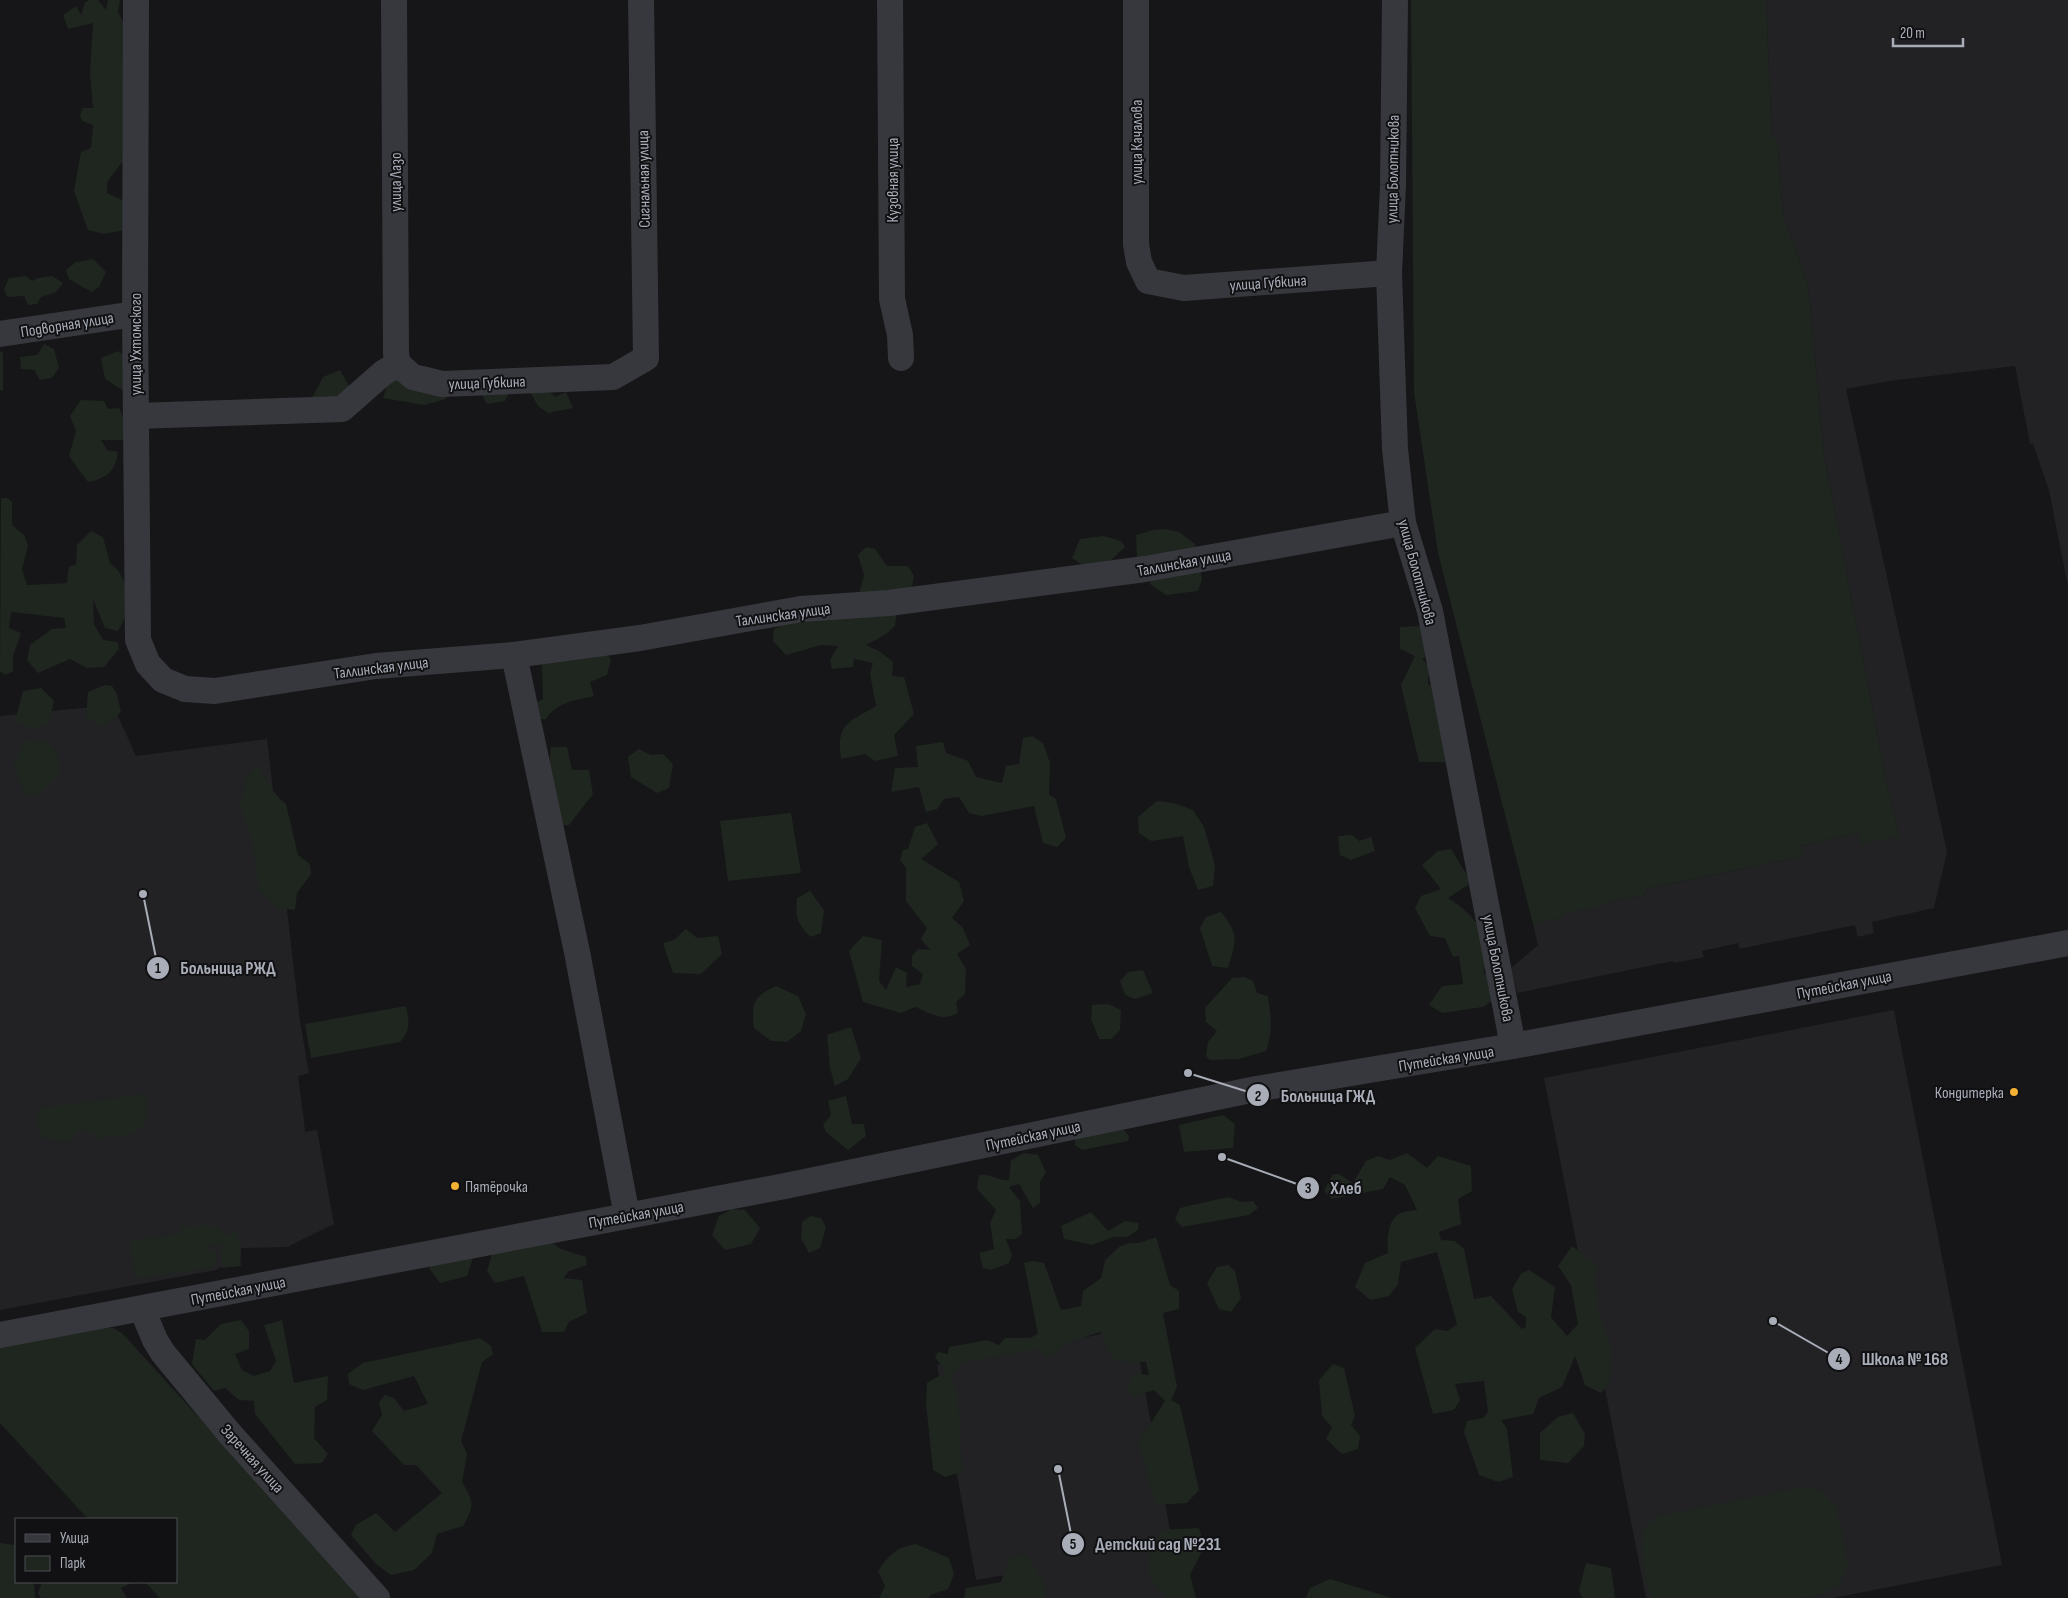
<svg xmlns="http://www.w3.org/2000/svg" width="2068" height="1598" viewBox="0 0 2068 1598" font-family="'Sofia Sans Condensed',sans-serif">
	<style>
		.built { fill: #222225 }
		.green { fill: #1e261f }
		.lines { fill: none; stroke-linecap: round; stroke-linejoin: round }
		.minor { stroke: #37383d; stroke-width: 26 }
		.poi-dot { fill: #f2b134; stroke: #111113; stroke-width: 2 }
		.labels { text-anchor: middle; stroke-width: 4; stroke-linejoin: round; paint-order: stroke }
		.street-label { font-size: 16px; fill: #a8adb8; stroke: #111113 }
		.poi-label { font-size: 16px; fill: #a8adb8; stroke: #111113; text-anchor: end }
		.leader { fill: none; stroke: #a8adb8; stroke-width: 2 }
		.callout-dot { fill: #a8adb8; stroke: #111113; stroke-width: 2 }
		.mark-label { font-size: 15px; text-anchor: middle; font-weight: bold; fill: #111 }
		.callout-label { font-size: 18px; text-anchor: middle; font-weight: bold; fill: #a8adb8; stroke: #111113; stroke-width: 4; stroke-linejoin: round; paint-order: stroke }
	</style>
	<rect width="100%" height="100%" fill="#161618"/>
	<!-- built -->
	<g class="built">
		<polygon points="1766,0 2068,0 2068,587 2049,490 2033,444 2030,444 2015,366 1889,381 1846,389 1947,852 1934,908 1872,922 1874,933 1858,937 1855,925 1739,949 1738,943 1702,951 1704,957 1674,963 1673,961 1517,993 1511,968 1538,945 1533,924 1562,918 1562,914 1604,905 1603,902 1647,895 1646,889 1803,856 1801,846 1859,833 1861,843 1899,836 1887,785 1824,455 1808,285 1783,215 1777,139 1772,139 1771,120"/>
		<polygon points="113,705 136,756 267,739 300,1021 309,1073 298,1076 304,1121 305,1132 317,1130 334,1224 287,1247 241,1248 241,1256 216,1270 0,1310 0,716"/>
		<polygon points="1894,1010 2002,1565 1833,1598 1646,1598 1544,1078"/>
		<polygon points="1134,1328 1182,1598 1016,1598 1011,1574 976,1580 937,1365"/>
	</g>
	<!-- green -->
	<g class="green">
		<polygon points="90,0 98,0 106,10 108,0 120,0 118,12 131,38 123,161 107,182 107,193 131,204 125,230 104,234 88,230 74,191 81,152 91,148 93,125 82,121 80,115 83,108 93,108 90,74 93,23 68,29 63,15 76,6 81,15 85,2"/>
		<polygon points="1411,0 1766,0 1771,120 1772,138 1777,139 1783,215 1808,285 1824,455 1887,785 1899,836 1861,844 1859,833 1801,846 1803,856 1646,889 1647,895 1604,902 1604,906 1562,914 1563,918 1533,924 1438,553 1414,392"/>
		<polygon points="93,259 106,272 99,287 92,292 69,279 66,270 76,262"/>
		<polygon points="26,276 32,281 38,278 52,276 63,283 56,292 41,297 37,304 28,305 24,296 7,297 4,289 9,278"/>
		<polygon points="44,344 54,349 59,368 52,378 40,380 34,370 21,369 20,357 37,355"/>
		<polygon points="0,351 3,353 3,390 0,390"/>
		<polygon points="118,351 135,364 127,393 105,379 101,358"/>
		<polygon points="340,370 357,400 312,398 323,377"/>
		<polygon points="405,378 446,387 446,399 424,405 383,398 388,382"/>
		<polygon points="511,389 505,401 487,404 480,392"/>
		<polygon points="529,390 548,390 555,397 566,392 573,408 548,413 538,406"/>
		<path d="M81,400L104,401L108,409L119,408L128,427L124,440H101L107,450L118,452C115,472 107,478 88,482L69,456L76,431L70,416Z"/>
		<polygon points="1,498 7,498 12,502 12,525 24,535 28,546 22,569 27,585 67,583 69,566 76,565 77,545 91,531 103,537 110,563 118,570 134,601 118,631 105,628 93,599 94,624 103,640 118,642 119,649 104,667 87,668 70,659 38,673 27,660 30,645 52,629 66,628 64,618 11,612 9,628 21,633 13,656 13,671 5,675 0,671"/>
		<polygon points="1165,529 1179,532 1195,544 1202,579 1198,591 1166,595 1150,584 1151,576 1164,561 1137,557 1136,535 1153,530"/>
		<polygon points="1103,536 1121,541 1125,547 1111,560 1085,567 1072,558 1080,539"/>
		<path d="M866,547L875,549L887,566H908L914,576L911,591L897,608L895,626L886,634L866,645L879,651L893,662L892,676L904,677L914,714L894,735L898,756L875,761L865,754L841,759C836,723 848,723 876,706L870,674L873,663L854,659L853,667L832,669L830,660L838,646L821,645L786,655L773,641L774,629L859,593L864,575L858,555Z"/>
		<polygon points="1418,626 1430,631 1429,655 1422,659 1429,666 1428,684 1438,689 1451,750 1445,762 1419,762 1401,685 1415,656 1400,649 1400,627"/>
		<path d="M607,652L611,660L607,675L590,682L594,696C576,700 557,702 546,719H532L529,706L543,699L542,663Z"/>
		<polygon points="105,685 112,686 117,694 121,712 102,727 86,717 88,692"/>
		<polygon points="41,688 54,701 48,725 30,728 15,721 23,691"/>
		<polygon points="1032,736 1043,743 1050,763 1049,795 1056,799 1066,838 1057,847 1043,843 1034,806 982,816 969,813 959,797 944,799 937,809 926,812 919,787 891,792 895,768 918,767 916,746 943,742 946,753 968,761 976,777 1002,783 1006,766 1019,764 1023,738"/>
		<polygon points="25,740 48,742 58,756 58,776 39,794 25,795 14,763"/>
		<polygon points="551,747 567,747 572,770 589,770 593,794 569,825 546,827 544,814"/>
		<polygon points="639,749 651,755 663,754 673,764 669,788 657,793 631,777 628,757"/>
		<path d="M258,764C265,778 274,796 286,804L298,855L310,864L311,874L297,893L295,910L278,908L259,892L253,845L240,805L247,776Z"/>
		<polygon points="1157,801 1174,803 1193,810 1204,827 1215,865 1213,886 1198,890 1189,867 1183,836 1151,841 1139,833 1138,817"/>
		<polygon points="791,813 801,873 728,881 720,821"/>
		<path d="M927,823L938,844L921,859L959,882L964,901L952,918L963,928L970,945L957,954L966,969L965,994L956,1002L958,1013C941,1022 932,1014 915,1007L901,1013L863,1002L849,951L863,936L882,940L879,981L886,990L896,967L907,973L906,987L920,984L923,974L912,966V956L918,949L930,950L921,939L927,928L906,901V868L900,860L903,850L908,849L915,827Z"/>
		<polygon points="1352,835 1359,841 1371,837 1375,851 1351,860 1340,855 1338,836"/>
		<path d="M1451,849L1470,880L1468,885L1448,898C1472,912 1499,943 1483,972L1496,982L1497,997L1483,1007L1442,1013L1429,1005L1442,986L1463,984L1459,956L1453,957L1445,938L1430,936L1415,908L1421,896L1441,889L1422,865L1438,851Z"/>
		<path d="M810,891L824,910L821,933L810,937C797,922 795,918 797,898Z"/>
		<path d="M1221,912C1240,935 1236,941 1228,968L1212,966L1200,928L1206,917Z"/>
		<polygon points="686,929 697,938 718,936 722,954 701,974 673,973 663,943 674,940"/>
		<polygon points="1143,970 1153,993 1135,999 1125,995 1120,981 1128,972"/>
		<path d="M1245,977L1253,981L1257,993L1268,996C1271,1016 1273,1032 1266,1051L1239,1059L1210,1060L1206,1056L1208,1042L1217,1031L1206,1022L1205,1008L1232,978Z"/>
		<path d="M776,986L798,996L806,1014L801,1031L787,1042L771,1041L754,1028C751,1003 753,997 776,986Z"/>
		<polygon points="1108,1004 1121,1010 1120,1030 1111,1039 1099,1039 1091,1019 1092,1005"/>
		<path d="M406,1006C409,1021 411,1030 400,1042L311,1058L305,1024Z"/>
		<polygon points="851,1027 861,1058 848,1079 835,1086 830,1068 827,1035"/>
		<polygon points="145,1094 147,1121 133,1134 99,1138 81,1129 67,1142 44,1138 38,1127 39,1108"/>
		<polygon points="846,1096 852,1124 864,1124 866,1136 848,1150 826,1132 823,1125 831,1115 828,1101"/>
		<polygon points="1223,1115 1235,1124 1233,1148 1184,1152 1179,1125"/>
		<polygon points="1118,1124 1129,1136 1128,1141 1082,1150 1075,1145 1076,1133"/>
		<path d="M1024,1153L1038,1155L1046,1172L1040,1182V1203L1033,1208L1019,1184L1009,1187L1020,1201L1022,1234L1015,1239H1006L1012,1255L1009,1263L991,1270L983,1268L979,1253L994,1249L990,1223L996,1210L977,1189L979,1175C990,1173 998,1181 1009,1180L1011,1160Z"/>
		<path d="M1407,1153L1427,1168L1438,1156L1471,1166L1472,1191L1458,1199L1461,1224L1439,1232L1441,1240L1455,1241L1464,1249L1474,1299L1491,1296L1522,1329L1526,1327V1317L1518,1312L1512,1289L1521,1274L1529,1270L1555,1287L1551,1317L1567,1336L1578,1324L1571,1285L1558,1266L1572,1246L1598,1265L1595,1278L1598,1308L1612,1348L1609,1384L1601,1393L1585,1385L1575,1356L1562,1387L1539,1398L1533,1414L1501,1420L1507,1429L1513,1477L1498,1482L1479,1475L1464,1432L1467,1421L1483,1418L1488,1412L1484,1381L1455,1384L1460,1400L1454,1410L1433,1414L1415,1348L1435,1329L1448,1331L1457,1324L1437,1252L1401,1262L1398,1284L1389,1296L1370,1300L1355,1287L1365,1263L1388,1253C1387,1240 1387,1219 1401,1213C1405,1211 1412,1211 1417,1210L1405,1185L1390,1177L1383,1189L1332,1199L1324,1191L1333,1174H1339L1353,1183L1366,1161L1378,1156L1390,1160Z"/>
		<polygon points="1228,1197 1242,1202 1253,1201 1258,1208 1249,1215 1182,1227 1175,1219 1180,1208"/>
		<polygon points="732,1209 745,1210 760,1228 751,1244 725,1250 712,1235 719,1216"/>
		<polygon points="1091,1212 1108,1231 1125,1221 1139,1223 1138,1230 1127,1237 1113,1237 1092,1245 1064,1239 1061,1226"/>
		<polygon points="811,1216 821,1218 826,1227 820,1248 809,1253 801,1238 802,1222"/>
		<polygon points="205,1225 217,1226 224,1236 238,1230 241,1266 222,1268 222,1242 198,1249 214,1249 217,1258 212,1268 135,1278 130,1244 134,1240 180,1234 182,1227"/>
		<polygon points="1156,1237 1170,1285 1179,1291 1179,1309 1163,1313 1177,1387 1171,1400 1180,1405 1199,1490 1187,1503 1156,1505 1138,1443 1165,1401 1154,1390 1132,1397 1128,1385 1133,1374 1149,1375 1146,1362 1114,1361 1100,1332 1067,1343 1052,1355 1047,1357 1038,1349 963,1362 951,1377 958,1393 962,1472 945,1477 933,1470 926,1403 927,1383 946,1372 935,1357 938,1352 948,1354 949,1347 987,1340 999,1345 1005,1338 1030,1338 1038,1334 1024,1263 1033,1261 1044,1263 1061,1310 1081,1306 1083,1291 1101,1278 1105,1260 1119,1247 1129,1243 1139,1243"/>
		<polygon points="545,1238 561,1249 586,1257 587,1265 569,1271 564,1278 582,1280 587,1313 569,1322 564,1332 542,1332 524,1276 495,1283 487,1271 493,1251"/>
		<polygon points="440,1255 473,1258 467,1276 440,1283 429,1268"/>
		<polygon points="1228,1265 1235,1271 1241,1298 1231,1312 1219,1309 1207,1283 1217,1267"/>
		<polygon points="241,1320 249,1331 249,1349 235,1354 242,1370 254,1376 270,1371 276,1361 264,1325 282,1320 294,1383 328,1376 327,1400 315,1407 314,1438 328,1454 322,1463 295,1464 255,1414 254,1401 239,1400 225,1388 214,1391 192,1364 196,1339 205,1340 221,1324"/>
		<polygon points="101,1328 113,1328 122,1333 364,1598 160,1598 145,1582 176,1582 176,1519 88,1519 0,1423 0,1348"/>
		<path d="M480,1338L491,1346L493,1354L482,1362L461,1441L467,1454L462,1482C474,1503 475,1505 463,1526L437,1534L432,1553L414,1570L391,1575L376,1564L351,1535L356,1525L376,1513L395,1532L442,1493L416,1465H404L372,1431L382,1415L379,1402L385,1395L394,1398L404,1411L428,1404L414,1376L363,1390L349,1384L348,1374L363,1363Z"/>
		<polygon points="1333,1364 1344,1368 1355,1416 1351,1425 1360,1436 1358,1449 1342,1454 1326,1439 1332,1427 1322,1416 1319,1380"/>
		<polygon points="1573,1413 1585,1434 1584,1446 1568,1463 1540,1460 1540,1433 1558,1417"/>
		<path d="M1805,1487C1819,1489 1829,1496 1837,1508L1848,1565L1845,1573L1840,1582L1831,1589L1823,1594L1800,1598H1651C1646,1578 1635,1546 1646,1527C1649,1523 1654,1519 1658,1516Z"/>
		<path d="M1199,1528L1204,1547L1190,1575L1196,1598H1166C1162,1590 1156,1586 1152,1579C1143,1564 1155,1545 1161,1530Z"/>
		<polygon points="0,1543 16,1545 16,1582 34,1582 35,1598 0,1598"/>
		<path d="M916,1544L949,1558L954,1574L948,1589L930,1595L929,1598H879L885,1586L878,1571C890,1554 895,1548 916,1544Z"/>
		<polygon points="1026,1553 1042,1580 1047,1598 964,1598 966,1588 1001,1582 1010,1559"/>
		<polygon points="1586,1563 1611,1568 1615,1598 1582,1598 1579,1590"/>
		<polygon points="1330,1579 1392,1598 1306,1598 1310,1588"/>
		<polygon points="42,1582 134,1582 121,1588 127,1598 41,1598 38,1593"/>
	</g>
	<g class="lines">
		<!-- minor -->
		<g class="minor">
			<polyline points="136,0 135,314 138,640 148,664 163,680 185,689 215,691 376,666 514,655 640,638 801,609 889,603 1145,569 1403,523"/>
			<polyline points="394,0 396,353 398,364"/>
			<polyline points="890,0 892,299 900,335 901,358"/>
			<polyline points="1136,0 1136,244 1139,262 1148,281 1184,288 1389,273"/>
			<polyline points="1395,0 1393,185 1389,273 1395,449 1403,523 1430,611 1513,1046"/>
			<polyline points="0,334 135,314"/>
			<polyline points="136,416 342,409 383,373 398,364 413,377 442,384 613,377 646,358 641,0"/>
			<polyline points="514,655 577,952 627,1216"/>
			<polyline points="142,1309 155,1340 163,1353 230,1434 377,1598"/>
			<polyline points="0,1335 785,1186 1256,1089 1513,1046 2068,943"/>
		</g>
	</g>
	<!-- markers -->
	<g class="poi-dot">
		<circle cx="2014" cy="1092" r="5"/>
		<circle cx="455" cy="1186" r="5"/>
	</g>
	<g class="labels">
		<!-- street labels -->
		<g class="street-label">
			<text transform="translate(1136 142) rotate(-90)" y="6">улица Качалова</text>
			<text transform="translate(1392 169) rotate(-89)" y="6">улица Болотникова</text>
			<text transform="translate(643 179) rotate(-91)" y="6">Сигнальная улица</text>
			<text transform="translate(892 180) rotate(-90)" y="6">Кузовная улица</text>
			<text transform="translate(395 182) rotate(-90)" y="6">улица Лазо</text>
			<text transform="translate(1268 282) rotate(-4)" y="6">улица Губкина</text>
			<text transform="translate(67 324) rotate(-9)" y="6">Подворная улица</text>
			<text transform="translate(135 344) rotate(-90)" y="6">улица Ухтомского</text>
			<text transform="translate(487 382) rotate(-2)" y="6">улица Губкина</text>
			<text transform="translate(1184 562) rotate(-10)" y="6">Таллинская улица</text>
			<text transform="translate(1418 572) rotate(75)" y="6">улица Болотникова</text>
			<text transform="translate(783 614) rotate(-8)" y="6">Таллинская улица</text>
			<text transform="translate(381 667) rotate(-7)" y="6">Таллинская улица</text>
			<text transform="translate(1499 968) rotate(79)" y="6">улица Болотникова</text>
			<text transform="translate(1844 984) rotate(-11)" y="6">Путейская улица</text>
			<text transform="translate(1446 1058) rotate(-9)" y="6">Путейская улица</text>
			<text transform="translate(1033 1135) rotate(-12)" y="6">Путейская улица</text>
			<text transform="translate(636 1214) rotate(-10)" y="6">Путейская улица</text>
			<text transform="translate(238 1290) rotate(-11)" y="6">Путейская улица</text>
			<text transform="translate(253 1458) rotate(48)" y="6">Заречная улица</text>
		</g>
		<!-- poi labels -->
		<g class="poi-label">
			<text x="2004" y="1098">Кондитерка</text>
			<text x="465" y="1192" text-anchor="start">Пятёрочка</text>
		</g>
	</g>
	<!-- callouts -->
	<path class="leader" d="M143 894L158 968M1188 1073L1258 1095M1222 1157L1308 1188M1773 1321L1839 1359M1058 1469L1073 1544"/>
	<g class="callout-dot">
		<circle cx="143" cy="894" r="5"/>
		<circle cx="1188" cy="1073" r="5"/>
		<circle cx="1222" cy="1157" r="5"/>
		<circle cx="1773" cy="1321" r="5"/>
		<circle cx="1058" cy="1469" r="5"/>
		<circle cx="158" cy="968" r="12"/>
		<circle cx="1258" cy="1095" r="12"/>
		<circle cx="1308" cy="1188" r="12"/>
		<circle cx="1839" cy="1359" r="12"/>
		<circle cx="1073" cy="1544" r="12"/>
	</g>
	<g class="mark-label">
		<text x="158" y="973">1</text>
		<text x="1258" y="1101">2</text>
		<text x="1308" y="1193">3</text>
		<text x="1839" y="1364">4</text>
		<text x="1073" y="1549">5</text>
	</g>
	<g class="callout-label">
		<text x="228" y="974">Больница РЖД</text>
		<text x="1328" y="1102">Больница ГЖД</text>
		<text x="1346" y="1194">Хлеб</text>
		<text x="1905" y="1365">Школа № 168</text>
		<text x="1158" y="1550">Детский сад №231</text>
	</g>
	<!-- legend -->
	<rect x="15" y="1518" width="162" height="65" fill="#111113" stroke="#4d4f55"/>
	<rect x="25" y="1534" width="25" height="8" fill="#37383d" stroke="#4d4f55"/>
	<text x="60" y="1543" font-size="15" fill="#a8adb8">Улица</text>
	<rect x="25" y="1556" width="25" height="15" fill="#1e261f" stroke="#4d4f55"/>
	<text x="60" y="1568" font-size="15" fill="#a8adb8">Парк</text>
	<!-- scale -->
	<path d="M1893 38v8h70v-8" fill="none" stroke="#a8adb8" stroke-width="2.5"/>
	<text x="1900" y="38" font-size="15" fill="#a8adb8" stroke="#111113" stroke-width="4" paint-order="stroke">20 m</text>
</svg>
